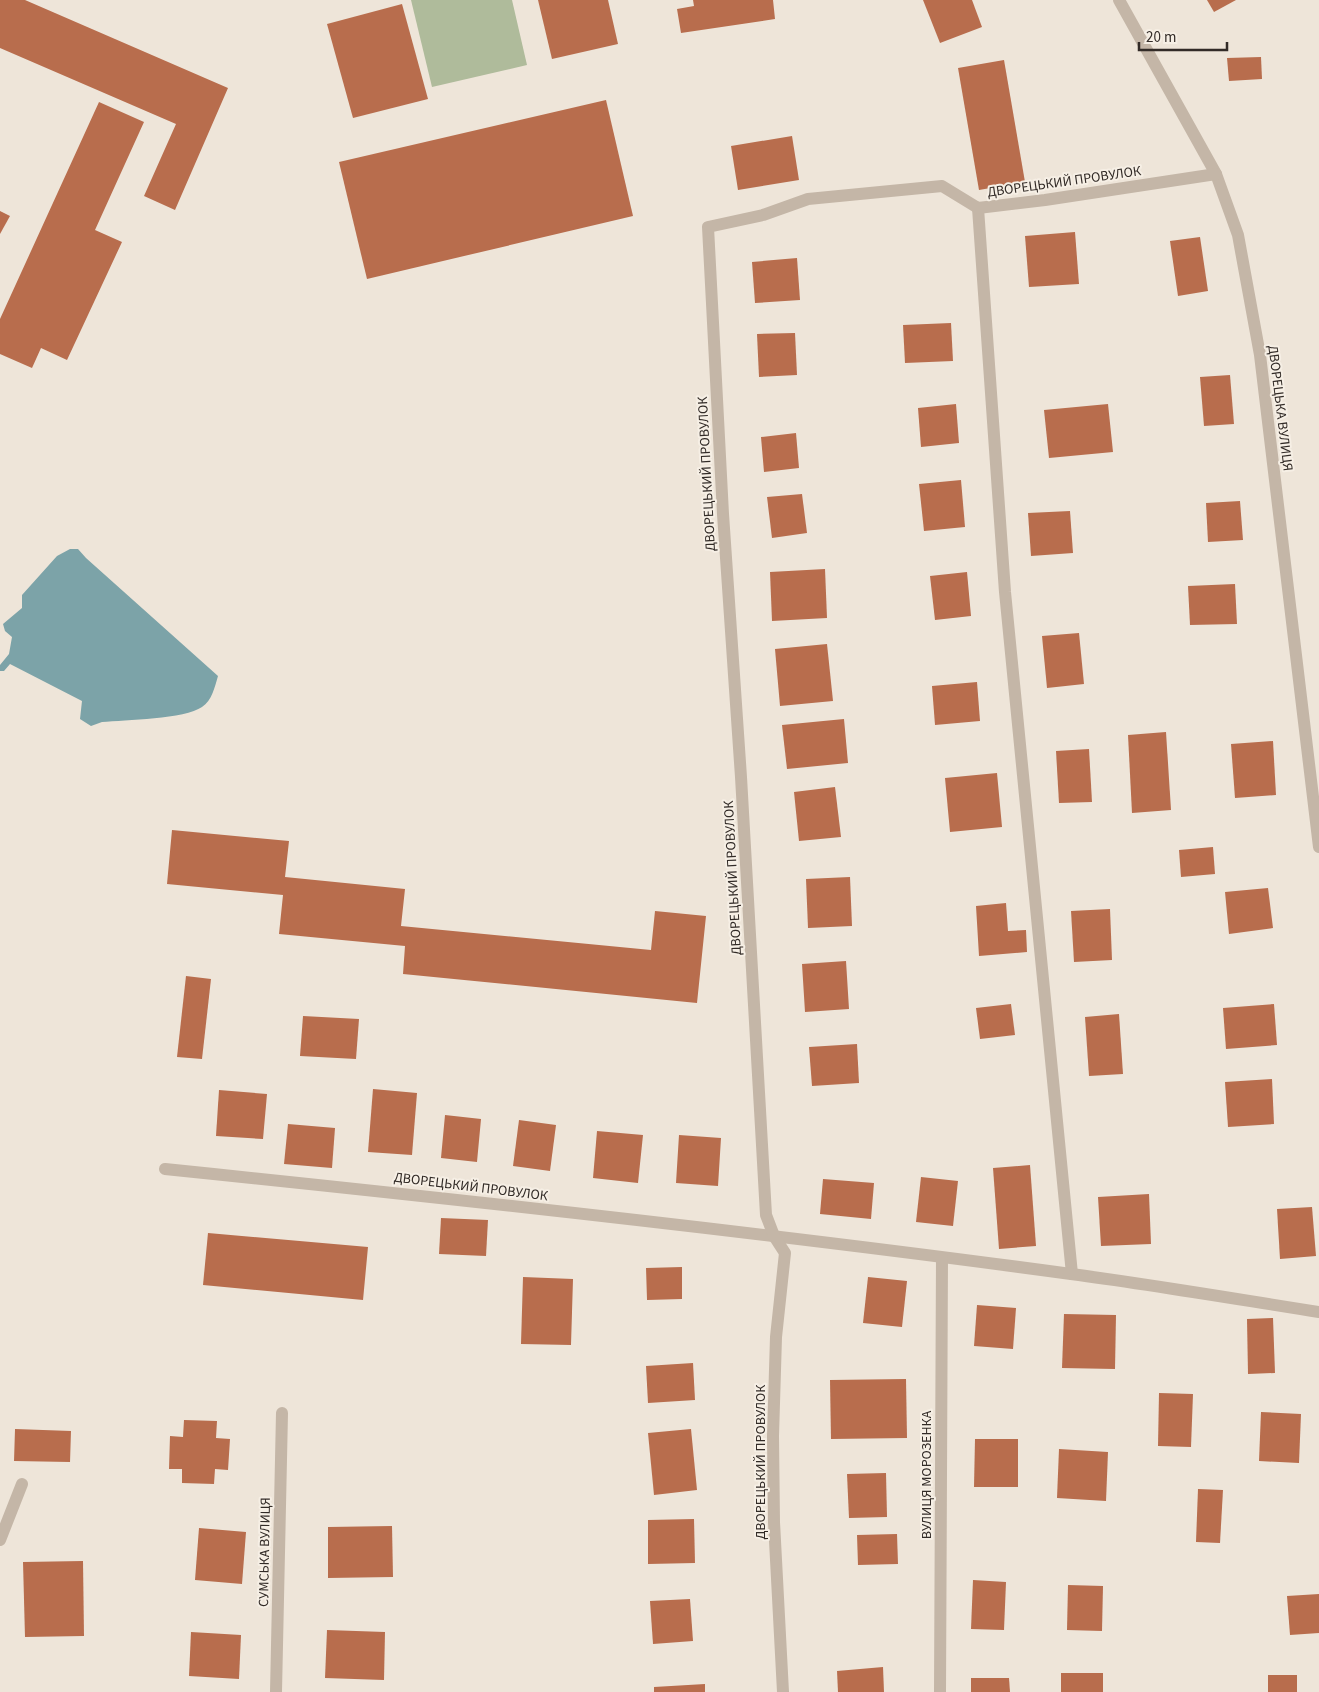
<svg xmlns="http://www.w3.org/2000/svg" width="1319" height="1692" viewBox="0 0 1319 1692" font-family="'Source Sans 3',sans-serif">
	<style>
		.green { fill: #afbb9b }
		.water { fill: #7ca3a8 }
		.building { fill: #b86d4d }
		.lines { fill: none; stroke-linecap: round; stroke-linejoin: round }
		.street { stroke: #c4b6a7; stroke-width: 12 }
		.labels { text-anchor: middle; stroke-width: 4; stroke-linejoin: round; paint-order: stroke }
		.street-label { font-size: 14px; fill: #322b27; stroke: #f6efe5 }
	</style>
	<rect width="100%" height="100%" fill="#eee5d9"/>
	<!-- green -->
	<polygon class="green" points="411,0 512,0 527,65 432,87"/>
	<!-- water -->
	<path class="water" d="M70,549H78L86,558L218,676C215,686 212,701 202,707C185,719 125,720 102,722L91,726L80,719L82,701L10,664L4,671H0V665L9,654L12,637L5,631L3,624L22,608V595L57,556Z"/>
	<!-- building -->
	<g class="building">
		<polygon points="0,0 25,0 228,88 175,210 144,196 176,124 0,48"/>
		<polygon points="538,0 608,0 618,44 552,59"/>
		<polygon points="693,0 773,0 775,19 681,33 677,9 694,6"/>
		<polygon points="923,0 972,0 982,27 940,43"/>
		<polygon points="1207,0 1236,0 1214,12"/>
		<polygon points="402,4 428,99 353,118 327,24"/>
		<polygon points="1261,57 1262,79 1229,81 1227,58"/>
		<polygon points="1004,60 1025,182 979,190 958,68"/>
		<polygon points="606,100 633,216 367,279 339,162"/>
		<polygon points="99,102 144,122 95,230 122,242 67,360 41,348 32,368 0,354 0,319"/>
		<polygon points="792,136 799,180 738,190 731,146"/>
		<polygon points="0,211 10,216 0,234"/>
		<polygon points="1075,232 1079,284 1029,287 1025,236"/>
		<polygon points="1200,237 1208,291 1178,296 1170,241"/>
		<polygon points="797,258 800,300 755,303 752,262"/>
		<polygon points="951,323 953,361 905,363 903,325"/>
		<polygon points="795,333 797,375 759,377 757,334"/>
		<polygon points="1230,375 1234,424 1204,426 1200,377"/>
		<polygon points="956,404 959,443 921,447 918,408"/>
		<polygon points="1108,404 1113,452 1049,458 1044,410"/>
		<polygon points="796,433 799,468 764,472 761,437"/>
		<polygon points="961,480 965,527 924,531 919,484"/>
		<polygon points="802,494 807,533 772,538 767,497"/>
		<polygon points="1240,501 1243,540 1208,542 1206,503"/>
		<polygon points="1070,511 1073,553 1031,556 1028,513"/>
		<polygon points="825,569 827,618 772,621 770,572"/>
		<polygon points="967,572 971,616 935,620 930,576"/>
		<polygon points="1235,584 1237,624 1190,625 1188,586"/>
		<polygon points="1079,633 1084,684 1047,688 1042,636"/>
		<polygon points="827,644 833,701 780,706 775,649"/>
		<polygon points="977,682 980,721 935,725 932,686"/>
		<polygon points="844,719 848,763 787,769 782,725"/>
		<polygon points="1166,732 1171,810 1132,813 1128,735"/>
		<polygon points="1273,741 1276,795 1235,798 1231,744"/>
		<polygon points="1089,749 1092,802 1059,803 1056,751"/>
		<polygon points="997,773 1002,827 950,832 945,778"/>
		<polygon points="835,787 841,837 799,841 794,792"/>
		<polygon points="172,830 289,841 285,877 405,889 401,926 651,950 655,911 706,916 697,1003 403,974 405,946 279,934 283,895 167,884"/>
		<polygon points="1213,847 1215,874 1181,877 1179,850"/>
		<polygon points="850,877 852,926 808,928 806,879"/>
		<polygon points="1268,888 1273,928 1229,934 1225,892"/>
		<polygon points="1006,903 1008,931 1026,930 1027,952 979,956 976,906"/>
		<polygon points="1110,909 1112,960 1074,962 1071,911"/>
		<polygon points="846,961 849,1009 805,1012 802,964"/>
		<polygon points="186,976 211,979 202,1059 177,1057"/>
		<polygon points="1011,1004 1015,1035 980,1039 976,1008"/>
		<polygon points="1274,1004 1277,1045 1226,1049 1223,1008"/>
		<polygon points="1119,1014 1123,1074 1089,1076 1085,1017"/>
		<polygon points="303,1016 359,1019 356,1059 300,1056"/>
		<polygon points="857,1044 859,1083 812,1086 809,1047"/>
		<polygon points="1272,1079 1274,1124 1228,1127 1225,1082"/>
		<polygon points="373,1089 417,1093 412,1155 368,1152"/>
		<polygon points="219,1090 267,1094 263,1139 216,1136"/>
		<polygon points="445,1115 481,1119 477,1162 441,1158"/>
		<polygon points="519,1120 556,1125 550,1171 513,1166"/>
		<polygon points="288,1124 335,1128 332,1168 284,1164"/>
		<polygon points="597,1131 643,1135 638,1183 593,1178"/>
		<polygon points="679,1135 721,1138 718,1186 676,1183"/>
		<polygon points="1030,1165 1036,1246 999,1249 993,1168"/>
		<polygon points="921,1177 958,1181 953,1226 916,1222"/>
		<polygon points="823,1179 874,1183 871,1219 820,1214"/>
		<polygon points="1149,1194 1151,1244 1101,1246 1098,1197"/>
		<polygon points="1312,1207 1316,1256 1280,1259 1277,1209"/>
		<polygon points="441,1218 488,1220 486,1256 439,1254"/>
		<polygon points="208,1233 368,1247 363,1300 203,1285"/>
		<polygon points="682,1267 682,1299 647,1300 646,1268"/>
		<polygon points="523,1277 573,1279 571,1345 521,1344"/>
		<polygon points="868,1277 907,1281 902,1327 863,1323"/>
		<polygon points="977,1305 1016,1308 1013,1349 974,1346"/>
		<polygon points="1064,1314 1116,1315 1115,1369 1062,1368"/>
		<polygon points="1273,1318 1275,1373 1248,1374 1247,1319"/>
		<polygon points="693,1363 695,1400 648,1403 646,1366"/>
		<polygon points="906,1379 907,1438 831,1439 830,1380"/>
		<polygon points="1159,1393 1193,1394 1191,1447 1158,1446"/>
		<polygon points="1261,1412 1301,1414 1299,1463 1259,1461"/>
		<polygon points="184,1420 217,1421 216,1438 230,1439 228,1470 215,1469 214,1484 182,1483 182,1469 169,1469 170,1436 183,1437"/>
		<polygon points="15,1429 71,1431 70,1462 14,1461"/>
		<polygon points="691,1429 697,1490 654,1495 648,1433"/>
		<polygon points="975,1439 1018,1439 1018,1487 974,1487"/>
		<polygon points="1059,1449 1108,1452 1106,1501 1057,1498"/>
		<polygon points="886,1473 887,1517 849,1518 847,1474"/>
		<polygon points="1198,1489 1223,1490 1220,1543 1196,1542"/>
		<polygon points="694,1519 695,1563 648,1564 648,1520"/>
		<polygon points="392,1526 393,1577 328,1578 328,1527"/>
		<polygon points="199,1528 246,1532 242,1584 195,1580"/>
		<polygon points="897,1534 898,1564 858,1565 857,1535"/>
		<polygon points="83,1561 84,1636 25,1637 23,1562"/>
		<polygon points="973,1580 1006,1582 1004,1630 971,1629"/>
		<polygon points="1068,1585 1103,1586 1102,1631 1067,1630"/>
		<polygon points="1319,1594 1319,1633 1290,1635 1287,1596"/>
		<polygon points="690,1599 693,1641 653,1644 650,1601"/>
		<polygon points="327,1630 385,1632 384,1680 325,1678"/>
		<polygon points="191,1632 241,1635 239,1679 189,1676"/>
		<polygon points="883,1667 884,1692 838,1692 837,1671"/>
		<rect x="1061" y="1673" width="42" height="19"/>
		<rect x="1268" y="1675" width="29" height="17"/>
		<polygon points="971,1678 1009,1678 1010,1692 971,1692"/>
		<polygon points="705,1684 705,1692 654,1692 654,1687"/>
	</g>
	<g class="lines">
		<!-- street -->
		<g class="street">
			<polyline points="1119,0 1216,174 1238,235 1260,355 1319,847"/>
			<polyline points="978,208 1005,592 1072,1274"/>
			<path d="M165,1169C467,1200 769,1233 1071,1274C1154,1285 1236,1299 1319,1312"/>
			<polyline points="0,1540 22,1484"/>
			<polyline points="276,1692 282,1413"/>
			<polyline points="783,1692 774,1522 773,1436 776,1337 785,1253 774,1236 766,1215 741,777 723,514 708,227 763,215 808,199 942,186 978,208 1045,200 1216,174"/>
			<polyline points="940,1692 942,1258"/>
		</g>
	</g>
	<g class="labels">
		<!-- street labels -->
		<g class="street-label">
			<text transform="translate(1064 181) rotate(-8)" y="5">ДВОРЕЦЬКИЙ ПРОВУЛОК</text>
			<text transform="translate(1281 408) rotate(83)" y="5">ДВОРЕЦЬКА ВУЛИЦЯ</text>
			<text transform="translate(706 474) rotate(-93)" y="5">ДВОРЕЦЬКИЙ ПРОВУЛОК</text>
			<text transform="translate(732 878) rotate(-93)" y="5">ДВОРЕЦЬКИЙ ПРОВУЛОК</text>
			<text transform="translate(471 1186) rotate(7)" y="5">ДВОРЕЦЬКИЙ ПРОВУЛОК</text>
			<text transform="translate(760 1462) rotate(-90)" y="5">ДВОРЕЦЬКИЙ ПРОВУЛОК</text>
			<text transform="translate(926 1475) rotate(-90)" y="5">ВУЛИЦЯ МОРОЗЕНКА</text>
			<text transform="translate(264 1552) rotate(-89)" y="5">СУМСЬКА ВУЛИЦЯ</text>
		</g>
	</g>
	<!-- scale -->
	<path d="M1139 42v8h88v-8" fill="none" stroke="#322b27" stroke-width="2.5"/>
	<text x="1146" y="42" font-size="15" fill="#322b27" stroke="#f6efe5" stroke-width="4" paint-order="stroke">20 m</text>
</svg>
